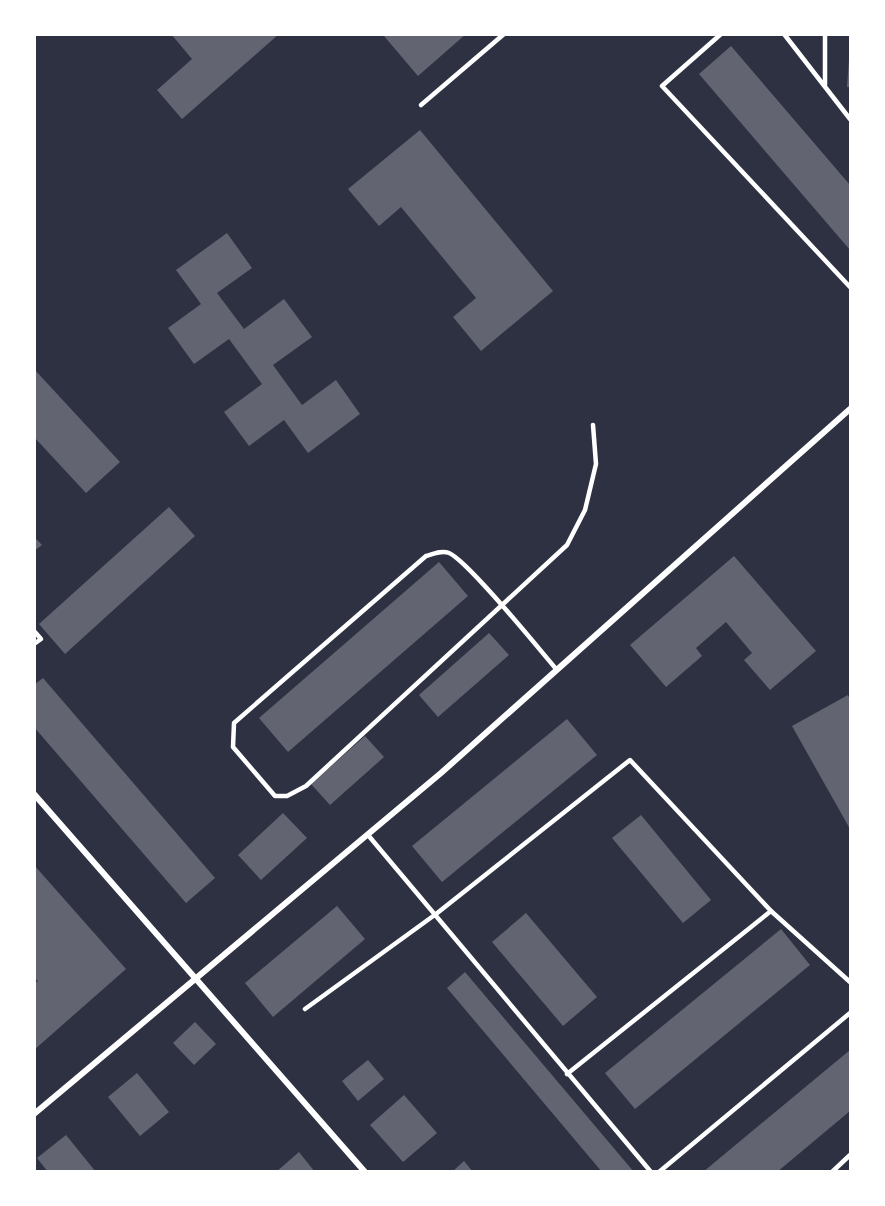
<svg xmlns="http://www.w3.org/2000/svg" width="885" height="1206" viewBox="0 0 885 1206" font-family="'PT Sans',sans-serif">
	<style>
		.building { fill: #626471 }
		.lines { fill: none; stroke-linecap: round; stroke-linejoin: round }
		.service { stroke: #fff; stroke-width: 4.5 }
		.minor { stroke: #fff; stroke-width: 6 }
	</style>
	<rect width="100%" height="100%" fill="#2d3142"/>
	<!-- building -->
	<g class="building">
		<polygon points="171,34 279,34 182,119 157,90 192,59"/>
		<polygon points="386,34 466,34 418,76 384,36"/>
		<polygon points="731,46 850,185 850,250 699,74"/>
		<polygon points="849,59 850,59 850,87 847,87"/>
		<polygon points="420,130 553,291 481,351 453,317 476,298 401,207 379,226 348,189"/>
		<polygon points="227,233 252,268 217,293 244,329 284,299 312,337 273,365 302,405 336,380 360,414 308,453 284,420 249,446 224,412 262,384 229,339 194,364 168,328 201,304 176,270"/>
		<polygon points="34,369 120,462 86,493 34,437"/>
		<polygon points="169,507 195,536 65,654 39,624"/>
		<polygon points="34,537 42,545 34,551"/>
		<polygon points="734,556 816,651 770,690 744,660 752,653 726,622 696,648 702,656 666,687 630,645"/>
		<polygon points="439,562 468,596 288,752 259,718"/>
		<polygon points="489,633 509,655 438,717 419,695"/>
		<polygon points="43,678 215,878 186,903 34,727 34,685"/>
		<polygon points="848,695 850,700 850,829 792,726"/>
		<polygon points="567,719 597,755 442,882 412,846"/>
		<polygon points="365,736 384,757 330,805 311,784"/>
		<polygon points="283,813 307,838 261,880 238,855"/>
		<polygon points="641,815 711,900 683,923 612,838"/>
		<polygon points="34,865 126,969 34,1050 34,984 38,981 34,978"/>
		<polygon points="337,906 365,939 273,1017 245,983"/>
		<polygon points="526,913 597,997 563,1026 492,942"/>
		<polygon points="781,929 810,965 635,1109 605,1073"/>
		<polygon points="465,972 634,1172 602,1172 447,988"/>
		<polygon points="195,1022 216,1044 194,1065 173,1043"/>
		<polygon points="850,1050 850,1111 777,1172 703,1172"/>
		<polygon points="368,1060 384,1079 358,1101 342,1081"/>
		<polygon points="137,1073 169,1112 140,1136 108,1097"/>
		<polygon points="404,1095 437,1133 403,1162 370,1125"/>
		<polygon points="66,1135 96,1172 48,1172 37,1158"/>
		<polygon points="299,1152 315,1172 276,1172"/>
		<polygon points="464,1161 473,1172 452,1172"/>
	</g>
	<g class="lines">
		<!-- service -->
		<g class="service">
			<polyline points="721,34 662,86 850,287"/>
			<polyline points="784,34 850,119"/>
			<polyline points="825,85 825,34"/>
			<polyline points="421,105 504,34"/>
			<polyline points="34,631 41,639 34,644"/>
			<path d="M557,670C539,649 468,561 449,553C442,550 433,554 426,556L234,723L233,747L275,796H287L306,786L567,545L585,510L596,464L593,425"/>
			<polyline points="368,835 651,1172"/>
			<polyline points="771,911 850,982"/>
			<polyline points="305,1009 436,914 630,760 771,911 567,1074"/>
			<polyline points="659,1172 850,1013"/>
			<polyline points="832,1172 850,1155"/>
		</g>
		<!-- minor -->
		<g class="minor">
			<polyline points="34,794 365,1172"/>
			<polyline points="34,1114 441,773 850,409"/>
		</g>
	</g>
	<!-- border -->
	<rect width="885" height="1206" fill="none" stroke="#ffffff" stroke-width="72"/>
</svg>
